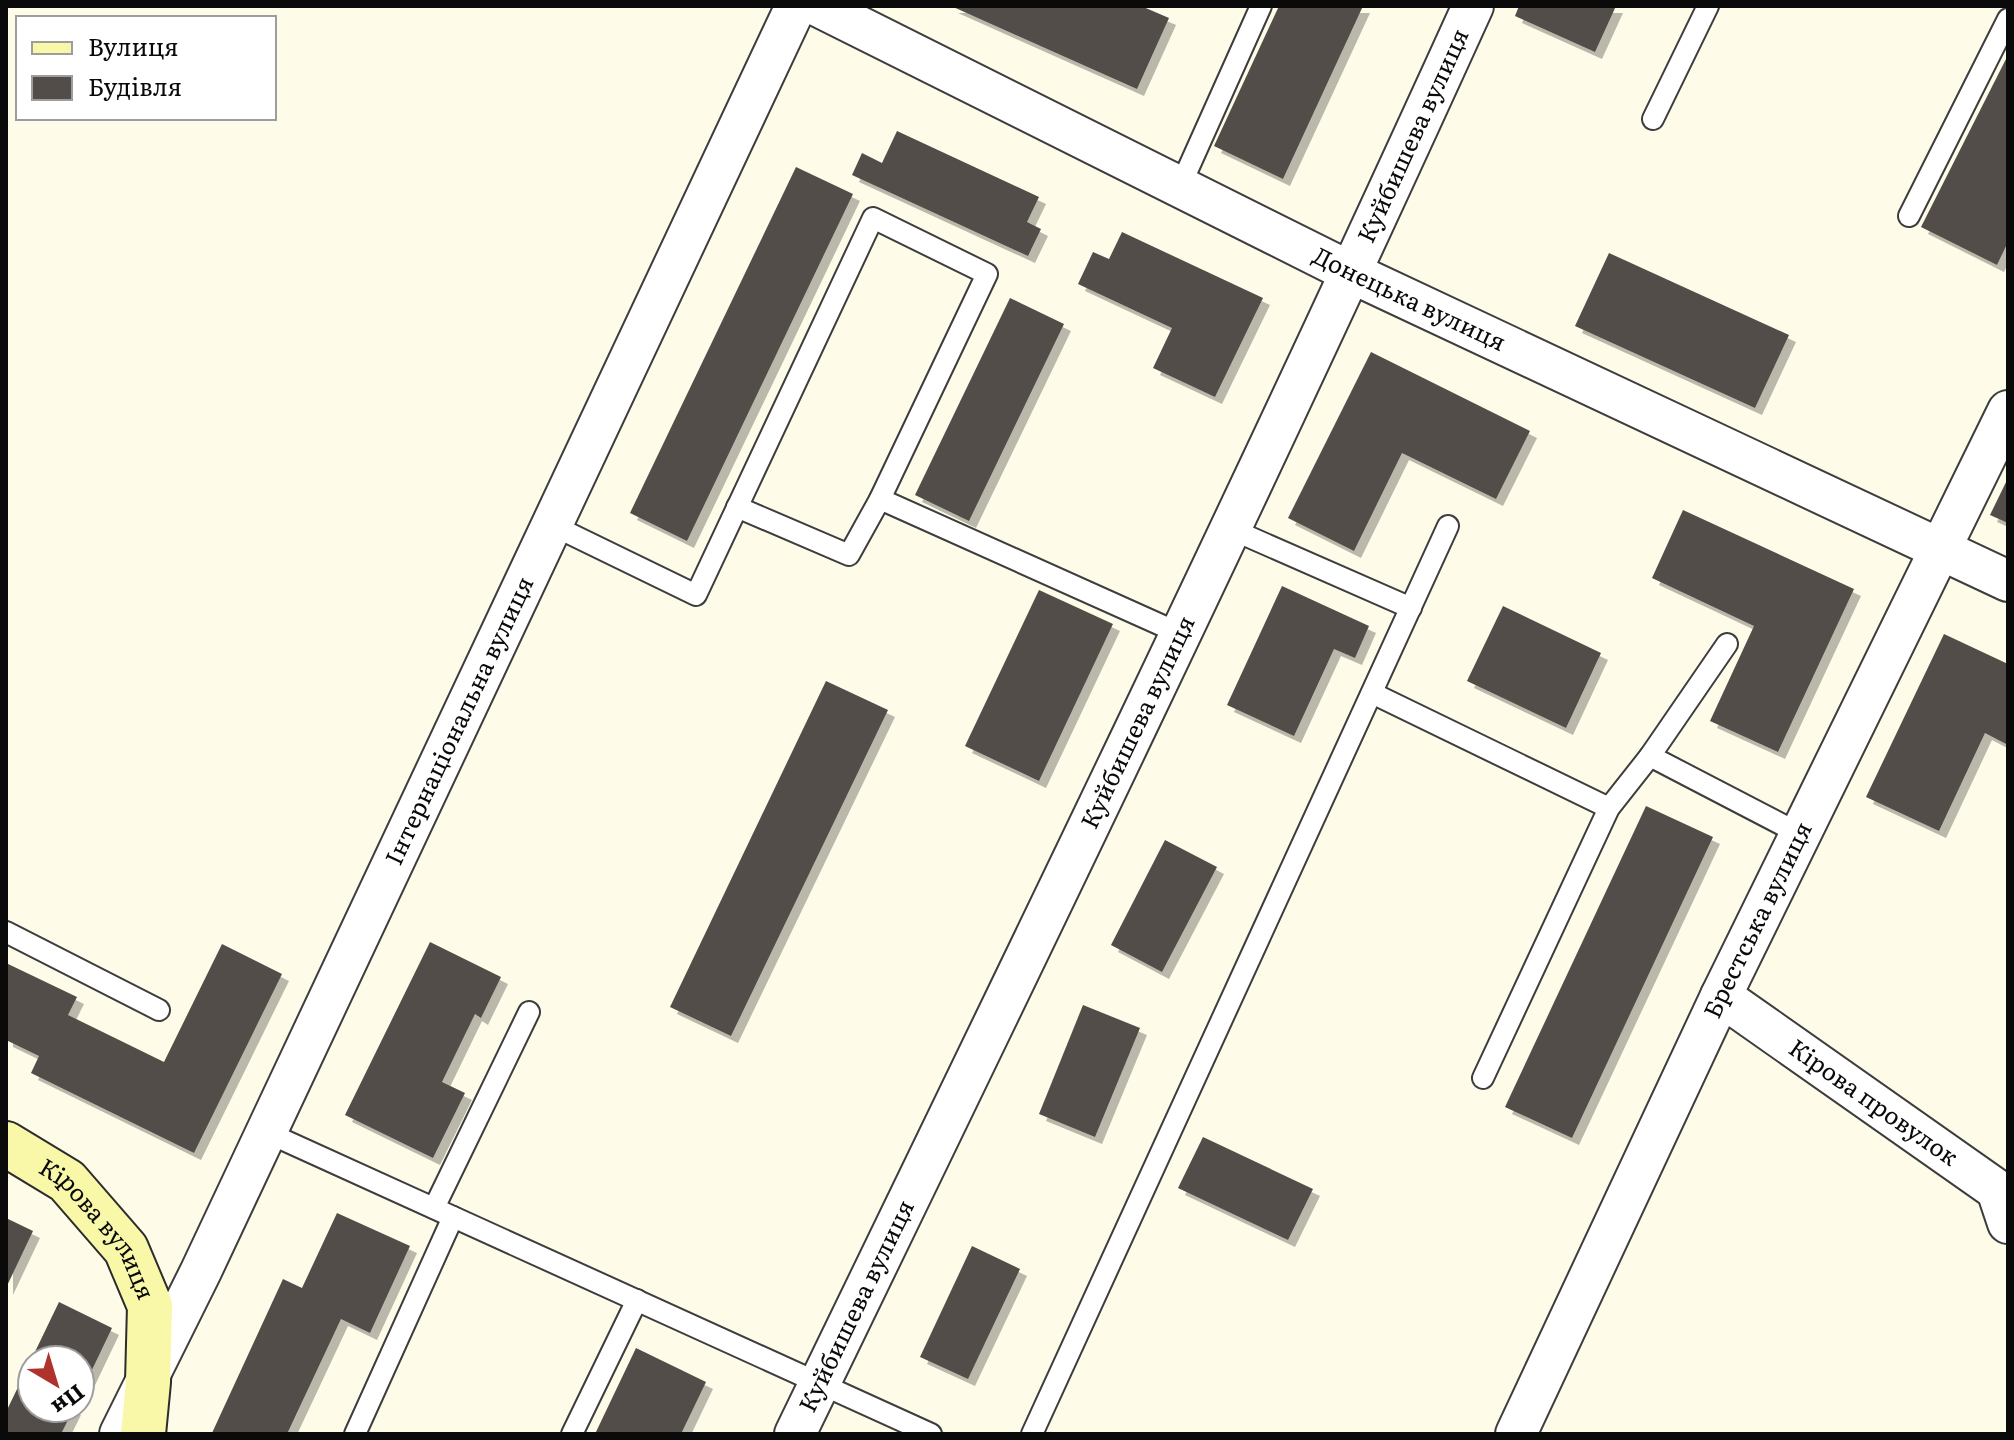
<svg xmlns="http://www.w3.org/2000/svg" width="2014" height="1440" viewBox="0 0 2014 1440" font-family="Literata,serif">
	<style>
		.building { fill: #524d48; filter: url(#shadow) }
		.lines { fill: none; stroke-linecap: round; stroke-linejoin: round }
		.service-casing { stroke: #3d3d3d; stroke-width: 24 }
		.minor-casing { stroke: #3d3d3d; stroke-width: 44 }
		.secondary-casing { stroke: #2c2c2c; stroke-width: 48 }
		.service { stroke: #fff; stroke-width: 20 }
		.minor { stroke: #fff; stroke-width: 40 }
		.secondary { stroke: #f9f7a8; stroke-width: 44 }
		.labels { text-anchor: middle; stroke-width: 8; stroke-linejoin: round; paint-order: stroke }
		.street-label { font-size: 24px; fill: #0a0a0a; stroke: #fff }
	</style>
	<defs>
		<filter id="shadow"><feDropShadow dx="7" dy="7" stdDeviation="0" flood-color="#0004"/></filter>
	</defs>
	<rect width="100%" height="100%" fill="#fefbe9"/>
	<!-- building -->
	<g class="building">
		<polygon points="951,6 1141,6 1169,18 1137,89"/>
		<polygon points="1279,6 1363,6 1283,179 1214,146"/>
		<polygon points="1519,6 1616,6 1595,52 1515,16"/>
		<polygon points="2008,55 2008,242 1997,265 1921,227"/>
		<polygon points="897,131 1039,197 1027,222 1041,229 1028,256 852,175 862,153 882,163"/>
		<polygon points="796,167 853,194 687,541 630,513"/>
		<polygon points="1122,232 1263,298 1215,397 1153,368 1172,328 1078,284 1093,252 1109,259"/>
		<polygon points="1609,253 1789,335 1755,408 1575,326"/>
		<polygon points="1010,298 1064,324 969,521 915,495"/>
		<polygon points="1371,352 1530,431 1496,499 1402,453 1354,551 1288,518"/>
		<polygon points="2008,478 2008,523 1990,515"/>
		<polygon points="1683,510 1854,589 1778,752 1710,721 1754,626 1652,578"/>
		<polygon points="1282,586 1369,626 1355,658 1334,649 1294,736 1227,705"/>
		<polygon points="1039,590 1113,624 1039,781 965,746"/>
		<polygon points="1503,606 1601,653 1566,728 1467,681"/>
		<polygon points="1944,634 2008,664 2008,745 1985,733 1939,831 1866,797"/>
		<polygon points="826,681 888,710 731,1036 670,1007"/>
		<polygon points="1646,806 1713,837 1572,1138 1505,1107"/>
		<polygon points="1165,840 1217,867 1162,972 1111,945"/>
		<polygon points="430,942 501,977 481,1018 475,1014 442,1082 465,1093 433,1158 345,1115"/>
		<polygon points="222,944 282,974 194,1153 31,1073 39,1056 6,1040 6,963 77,997 68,1015 164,1062"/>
		<polygon points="1083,1005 1140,1028 1095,1137 1039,1114"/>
		<polygon points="1203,1137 1313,1189 1288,1240 1178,1188"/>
		<polygon points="337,1213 410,1246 370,1333 341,1319 287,1434 212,1433 283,1279 302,1288"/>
		<polygon points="6,1218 33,1231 6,1288"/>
		<polygon points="972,1246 1020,1269 968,1379 920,1357"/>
		<polygon points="59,1302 112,1328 80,1395 80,1360 32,1360 32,1408 74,1408 61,1434 6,1434 6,1412"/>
		<polygon points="636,1348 706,1382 681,1434 595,1434"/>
	</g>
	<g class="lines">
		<!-- service casing -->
		<g class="service-casing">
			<g id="service">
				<polyline points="1653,119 1708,6"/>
				<polyline points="1179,189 1261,6"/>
				<polyline points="1909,216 2008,19"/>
				<polyline points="737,507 849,555 880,499"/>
				<polyline points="552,525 696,595 873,218 987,274 880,499 1181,634"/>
				<polyline points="1231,529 1411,608"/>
				<polyline points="1372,693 1609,808"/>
				<polyline points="1650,756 1800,834"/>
				<polyline points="6,932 159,1010"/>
				<polyline points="1483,1078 1609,808 1650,756 1727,644"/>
				<polyline points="266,1132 931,1434"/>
				<polyline points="434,1208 529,1012"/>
				<polyline points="355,1434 453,1217"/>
				<polyline points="572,1434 637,1300"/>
				<polyline points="1032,1434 1448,526"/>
			</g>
		</g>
		<!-- minor casing -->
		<g class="minor-casing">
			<g id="minor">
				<path id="s1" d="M818,6L1352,273L2008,581"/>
				<path id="s2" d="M1721,996L1997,1190L2008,1223"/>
				<path id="s3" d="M120,1434L201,1271L796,6"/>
				<path id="s4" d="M795,1434C1025,960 1255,486 1473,6"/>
				<path id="s5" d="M1516,1434L1721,996L2008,411"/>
			</g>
		</g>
		<!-- secondary casing -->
		<g class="secondary-casing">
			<g id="secondary">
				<path id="s6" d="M6,1144L67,1181L126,1249L150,1306L148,1382L143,1434"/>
			</g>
		</g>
		<!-- service -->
		<use href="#service" class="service"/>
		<!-- minor -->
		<use href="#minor" class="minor"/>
		<!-- secondary -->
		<use href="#secondary" class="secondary"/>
	</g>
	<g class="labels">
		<!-- street labels -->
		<g class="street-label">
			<text dy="8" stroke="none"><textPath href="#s4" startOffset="1438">Куйбишева вулиця</textPath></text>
			<text dy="8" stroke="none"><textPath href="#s1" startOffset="660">Донецька вулиця</textPath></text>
			<text dy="8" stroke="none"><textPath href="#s3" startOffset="790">Інтернаціональна вулиця</textPath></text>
			<text dy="8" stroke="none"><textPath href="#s4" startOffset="790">Куйбишева вулиця</textPath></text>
			<text dy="8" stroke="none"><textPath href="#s5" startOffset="568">Брестська вулиця</textPath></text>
			<text dy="8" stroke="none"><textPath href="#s2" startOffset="186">Кірова провулок</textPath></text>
			<text dy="8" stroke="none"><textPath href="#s6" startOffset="128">Кірова вулиця</textPath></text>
			<text dy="8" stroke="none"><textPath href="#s4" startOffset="142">Куйбишева вулиця</textPath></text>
		</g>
	</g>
	<!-- border -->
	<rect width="2014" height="1440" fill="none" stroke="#0a0a0a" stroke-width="16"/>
	<!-- legend -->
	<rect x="16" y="16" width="260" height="104" fill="#ffffff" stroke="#9d9d9d" stroke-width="2"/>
	<rect x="32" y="42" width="40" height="12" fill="#f9f7a8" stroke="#9d9d9d" stroke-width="2"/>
	<text x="88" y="56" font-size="24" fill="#0a0a0a">Вулиця</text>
	<rect x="32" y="76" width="40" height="24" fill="#524d48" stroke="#9d9d9d" stroke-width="2"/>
	<text x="88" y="96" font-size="24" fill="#0a0a0a">Будівля</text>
	<!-- north arrow -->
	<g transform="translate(56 1384) rotate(142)"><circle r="38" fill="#ffffff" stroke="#9d9d9d" stroke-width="2"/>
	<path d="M0-6L14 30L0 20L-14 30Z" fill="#b0322d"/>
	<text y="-12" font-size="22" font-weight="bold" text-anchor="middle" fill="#0a0a0a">Пн</text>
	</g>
</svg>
